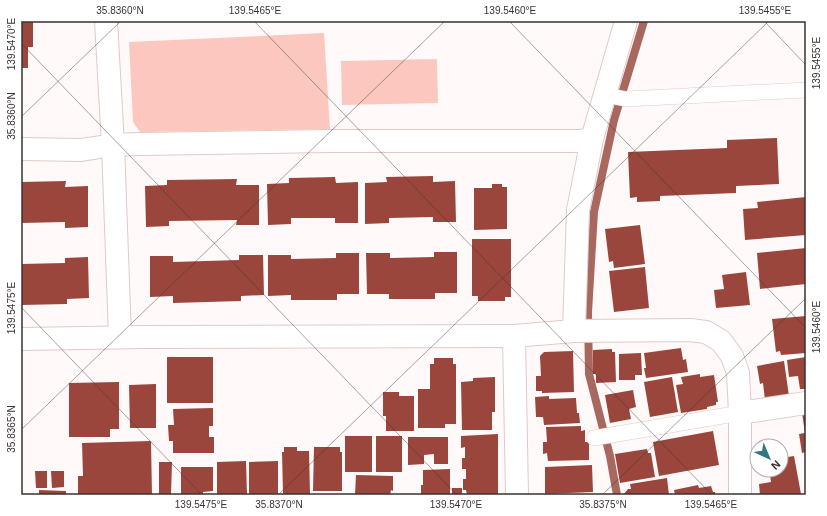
<svg xmlns="http://www.w3.org/2000/svg" width="827" height="516" viewBox="0 0 827 516" font-family="Helvetica,sans-serif">
	<style>
		.green { fill: #fcc7be }
		.lines { fill: none; stroke-linecap: round; stroke-linejoin: round }
		.stream { stroke: #a9685f; stroke-width: 8 }
		.building { fill: #9a463c }
		.service-casing { stroke: #e0cac7; stroke-width: 16 }
		.minor-casing { stroke: #e0cac7; stroke-width: 24 }
		.tertiary-casing { stroke: #e0cac7; stroke-width: 24 }
		.service { stroke: #fff; stroke-width: 15 }
		.minor { stroke: #fff; stroke-width: 22 }
		.tertiary { stroke: #fff; stroke-width: 22 }
		.ticks { fill: none; stroke: #3a3231; stroke-width: 1; stroke-opacity: 0.45 }
		.neatline { fill: none; stroke: #3a3231; stroke-width: 1.5 }
		.ticks-label { font-size: 10px; text-anchor: middle; fill: #3a3231 }
	</style>
	<rect width="100%" height="100%" fill="#fffaf9"/>
	<!-- green -->
	<g class="green">
		<polygon points="324,33 330,129 140,132 133,122 129,42"/>
		<polygon points="437,59 438,103 342,105 341,61"/>
	</g>
	<g class="lines">
		<!-- stream -->
		<polyline class="stream" points="617,495 610,456 589,374 588,312 594,212 614,120 644,21"/>
	</g>
	<!-- building -->
	<g class="building">
		<polygon points="21,21 33,21 33,47 28,47 28,68 21,68"/>
		<polygon points="777,138 779,184 736,186 736,193 660,196 660,201 637,202 637,197 630,198 628,152 727,148 727,140"/>
		<polygon points="433,176 433,182 455,181 456,222 433,222 433,217 389,218 389,223 365,224 365,183 387,182 386,177"/>
		<polygon points="335,177 336,183 358,182 358,223 335,223 335,218 291,218 291,224 268,225 267,184 289,183 289,178"/>
		<polygon points="237,179 236,185 259,185 259,225 236,225 237,220 169,221 169,226 146,227 145,186 167,185 167,180"/>
		<polygon points="66,181 65,187 88,186 88,227 65,228 65,222 21,223 21,182"/>
		<polygon points="492,184 502,184 502,187 507,187 507,229 474,230 474,188 492,188"/>
		<polygon points="806,197 806,235 745,240 743,209 758,208 757,202"/>
		<polygon points="640,225 645,264 614,268 613,261 609,262 605,229"/>
		<polygon points="472,239 511,239 511,297 505,297 505,301 478,301 478,296 472,296"/>
		<polygon points="806,248 806,284 760,289 757,253"/>
		<polygon points="434,252 457,252 457,293 435,293 435,299 389,299 389,294 367,294 366,253 390,253 390,258 434,257"/>
		<polygon points="336,253 359,253 359,294 337,294 337,300 291,300 291,295 268,296 268,255 291,255 291,259 336,258"/>
		<polygon points="239,255 263,255 264,295 241,296 241,301 173,303 173,296 150,297 150,256 173,256 173,262 239,260"/>
		<polygon points="88,257 89,298 67,299 67,304 21,305 21,264 65,263 65,258"/>
		<polygon points="645,267 649,308 614,312 609,271"/>
		<polygon points="746,272 750,305 716,308 714,290 724,289 722,275"/>
		<polygon points="806,316 806,353 781,355 780,351 776,352 772,319"/>
		<polygon points="681,348 683,360 686,359 688,372 646,378 644,368 646,368 644,353"/>
		<polygon points="612,349 612,352 615,352 616,382 596,383 596,374 593,374 593,350"/>
		<polygon points="573,351 574,392 542,393 542,391 536,391 536,376 541,376 540,356 544,352"/>
		<polygon points="641,353 642,375 635,375 635,380 619,380 619,354"/>
		<rect x="167" y="357" width="46" height="46"/>
		<polygon points="806,357 806,389 800,389 798,376 789,377 787,360"/>
		<polygon points="434,358 453,358 453,364 456,364 456,424 445,424 445,428 418,428 418,389 430,389 430,364 434,364"/>
		<polygon points="784,361 789,396 765,400 763,383 760,384 757,366"/>
		<polygon points="700,374 700,377 714,375 718,402 716,402 716,405 707,407 707,409 681,413 676,385 683,384 681,377"/>
		<polygon points="495,377 495,412 492,412 492,430 462,430 461,382 473,381 473,378"/>
		<polygon points="672,377 678,412 650,417 644,382"/>
		<polygon points="119,382 119,429 110,429 110,437 69,437 69,383"/>
		<polygon points="156,384 156,428 130,428 129,385"/>
		<polygon points="633,390 636,407 629,409 631,419 610,423 605,395"/>
		<polygon points="383,392 399,392 399,396 414,396 414,431 386,431 386,416 383,416"/>
		<polygon points="549,396 549,399 576,398 577,413 579,413 580,423 544,425 543,417 536,417 535,397"/>
		<polygon points="213,408 213,426 209,426 209,437 214,437 214,453 173,453 173,441 169,441 168,425 174,425 173,409"/>
		<polygon points="802,413 806,413 806,452 802,453 799,434 805,433"/>
		<polygon points="581,426 581,431 585,430 585,442 589,442 589,460 548,461 547,453 543,454 543,442 547,442 546,427"/>
		<polygon points="713,431 719,465 659,476 653,442"/>
		<polygon points="498,434 498,495 467,495 466,490 463,490 463,479 466,479 466,469 462,469 462,458 465,458 465,447 461,448 461,436"/>
		<rect x="345" y="436" width="27" height="36"/>
		<rect x="376" y="436" width="26" height="36"/>
		<polygon points="408,437 448,437 448,464 434,464 434,454 424,455 424,464 408,465"/>
		<polygon points="151,441 152,495 78,495 78,476 83,476 82,443"/>
		<polygon points="284,447 297,447 297,451 309,451 310,494 283,494 282,452 284,452"/>
		<polygon points="314,447 340,447 340,452 342,452 342,491 313,491"/>
		<polygon points="647,449 648,453 651,453 655,477 620,483 615,454"/>
		<polygon points="794,456 801,494 760,495 759,484 771,482 770,475 775,474 775,470 781,470 781,458"/>
		<polygon points="246,461 247,495 217,495 217,462"/>
		<polygon points="278,461 278,494 249,495 249,462"/>
		<polygon points="159,462 172,462 171,495 159,495"/>
		<polygon points="592,465 593,492 545,494 545,467"/>
		<polygon points="181,467 213,467 213,491 203,492 203,495 181,495"/>
		<polygon points="450,469 450,495 421,495 421,485 423,485 423,470"/>
		<polygon points="35,471 47,471 47,488 36,488"/>
		<polygon points="51,471 64,471 64,487 52,488"/>
		<polygon points="356,475 393,476 393,491 391,490 390,495 355,495"/>
		<polygon points="667,478 669,495 623,495 628,489 631,489 630,484"/>
		<polygon points="698,485 699,488 711,486 713,492 715,492 715,495 675,495 674,490"/>
		<rect x="452" y="488" width="10" height="7"/>
		<polygon points="39,490 66,491 66,495 39,495"/>
	</g>
	<g class="lines">
		<!-- service casing -->
		<g class="service-casing">
			<g id="service">
				<polyline points="605,95 626,99 806,90"/>
				<polyline points="594,438 740,413"/>
			</g>
		</g>
		<!-- minor casing -->
		<g class="minor-casing">
			<g id="minor">
				<polyline points="106,21 113,145 120,337"/>
				<polyline points="21,149 81,150 113,145 139,144 327,141 579,141 592,139"/>
				<polyline points="574,331 578,210 592,139 626,21"/>
				<polyline points="740,413 806,403"/>
				<polyline points="517,495 514,336 574,331 690,330 706,332 721,341 732,356 738,373 740,413 740,495"/>
			</g>
		</g>
		<!-- tertiary casing -->
		<g class="tertiary-casing">
			<polyline id="tertiary" points="21,339 145,337 514,336"/>
		</g>
		<!-- service -->
		<use href="#service" class="service"/>
		<!-- minor -->
		<use href="#minor" class="minor"/>
		<!-- tertiary -->
		<use href="#tertiary" class="tertiary"/>
	</g>
	<!-- ticks -->
	<path class="ticks" d="M254,21L712,495M509,21L806,328M764,21L806,65M21,43L457,495M21,117L121,21M21,307L202,495M21,430L445,21M278,495L769,21M602,495L806,298"/>
	<!-- border -->
	<rect width="827" height="516" fill="none" stroke="#ffffff" stroke-width="44"/>
	<!-- north arrow -->
	<g transform="translate(769 458) rotate(136)"><circle r="19" fill="#ffffff" stroke="#b0adad"/>
	<path d="M0-3L7 15L0 10L-7 15Z" fill="#317883"/>
	<text y="-6" font-size="11" font-weight="bold" text-anchor="middle" fill="#3a3231">N</text>
	</g>
	<rect x="22" y="22" width="783" height="472" class="neatline"/>
	<g class="ticks-label">
		<text x="120" y="14">35.8360°N</text>
		<text x="255" y="14">139.5465°E</text>
		<text x="510" y="14">139.5460°E</text>
		<text x="765" y="14">139.5455°E</text>
		<text transform="translate(11 44) rotate(-90)" y="4">139.5470°E</text>
		<text transform="translate(816 63) rotate(-90)" y="4">139.5455°E</text>
		<text transform="translate(11 116) rotate(-90)" y="4">35.8360°N</text>
		<text transform="translate(11 308) rotate(-90)" y="4">139.5475°E</text>
		<text transform="translate(816 327) rotate(-90)" y="4">139.5460°E</text>
		<text transform="translate(11 429) rotate(-90)" y="4">35.8365°N</text>
		<text x="201" y="508">139.5475°E</text>
		<text x="279" y="508">35.8370°N</text>
		<text x="456" y="508">139.5470°E</text>
		<text x="603" y="508">35.8375°N</text>
		<text x="711" y="508">139.5465°E</text>
	</g>
</svg>
